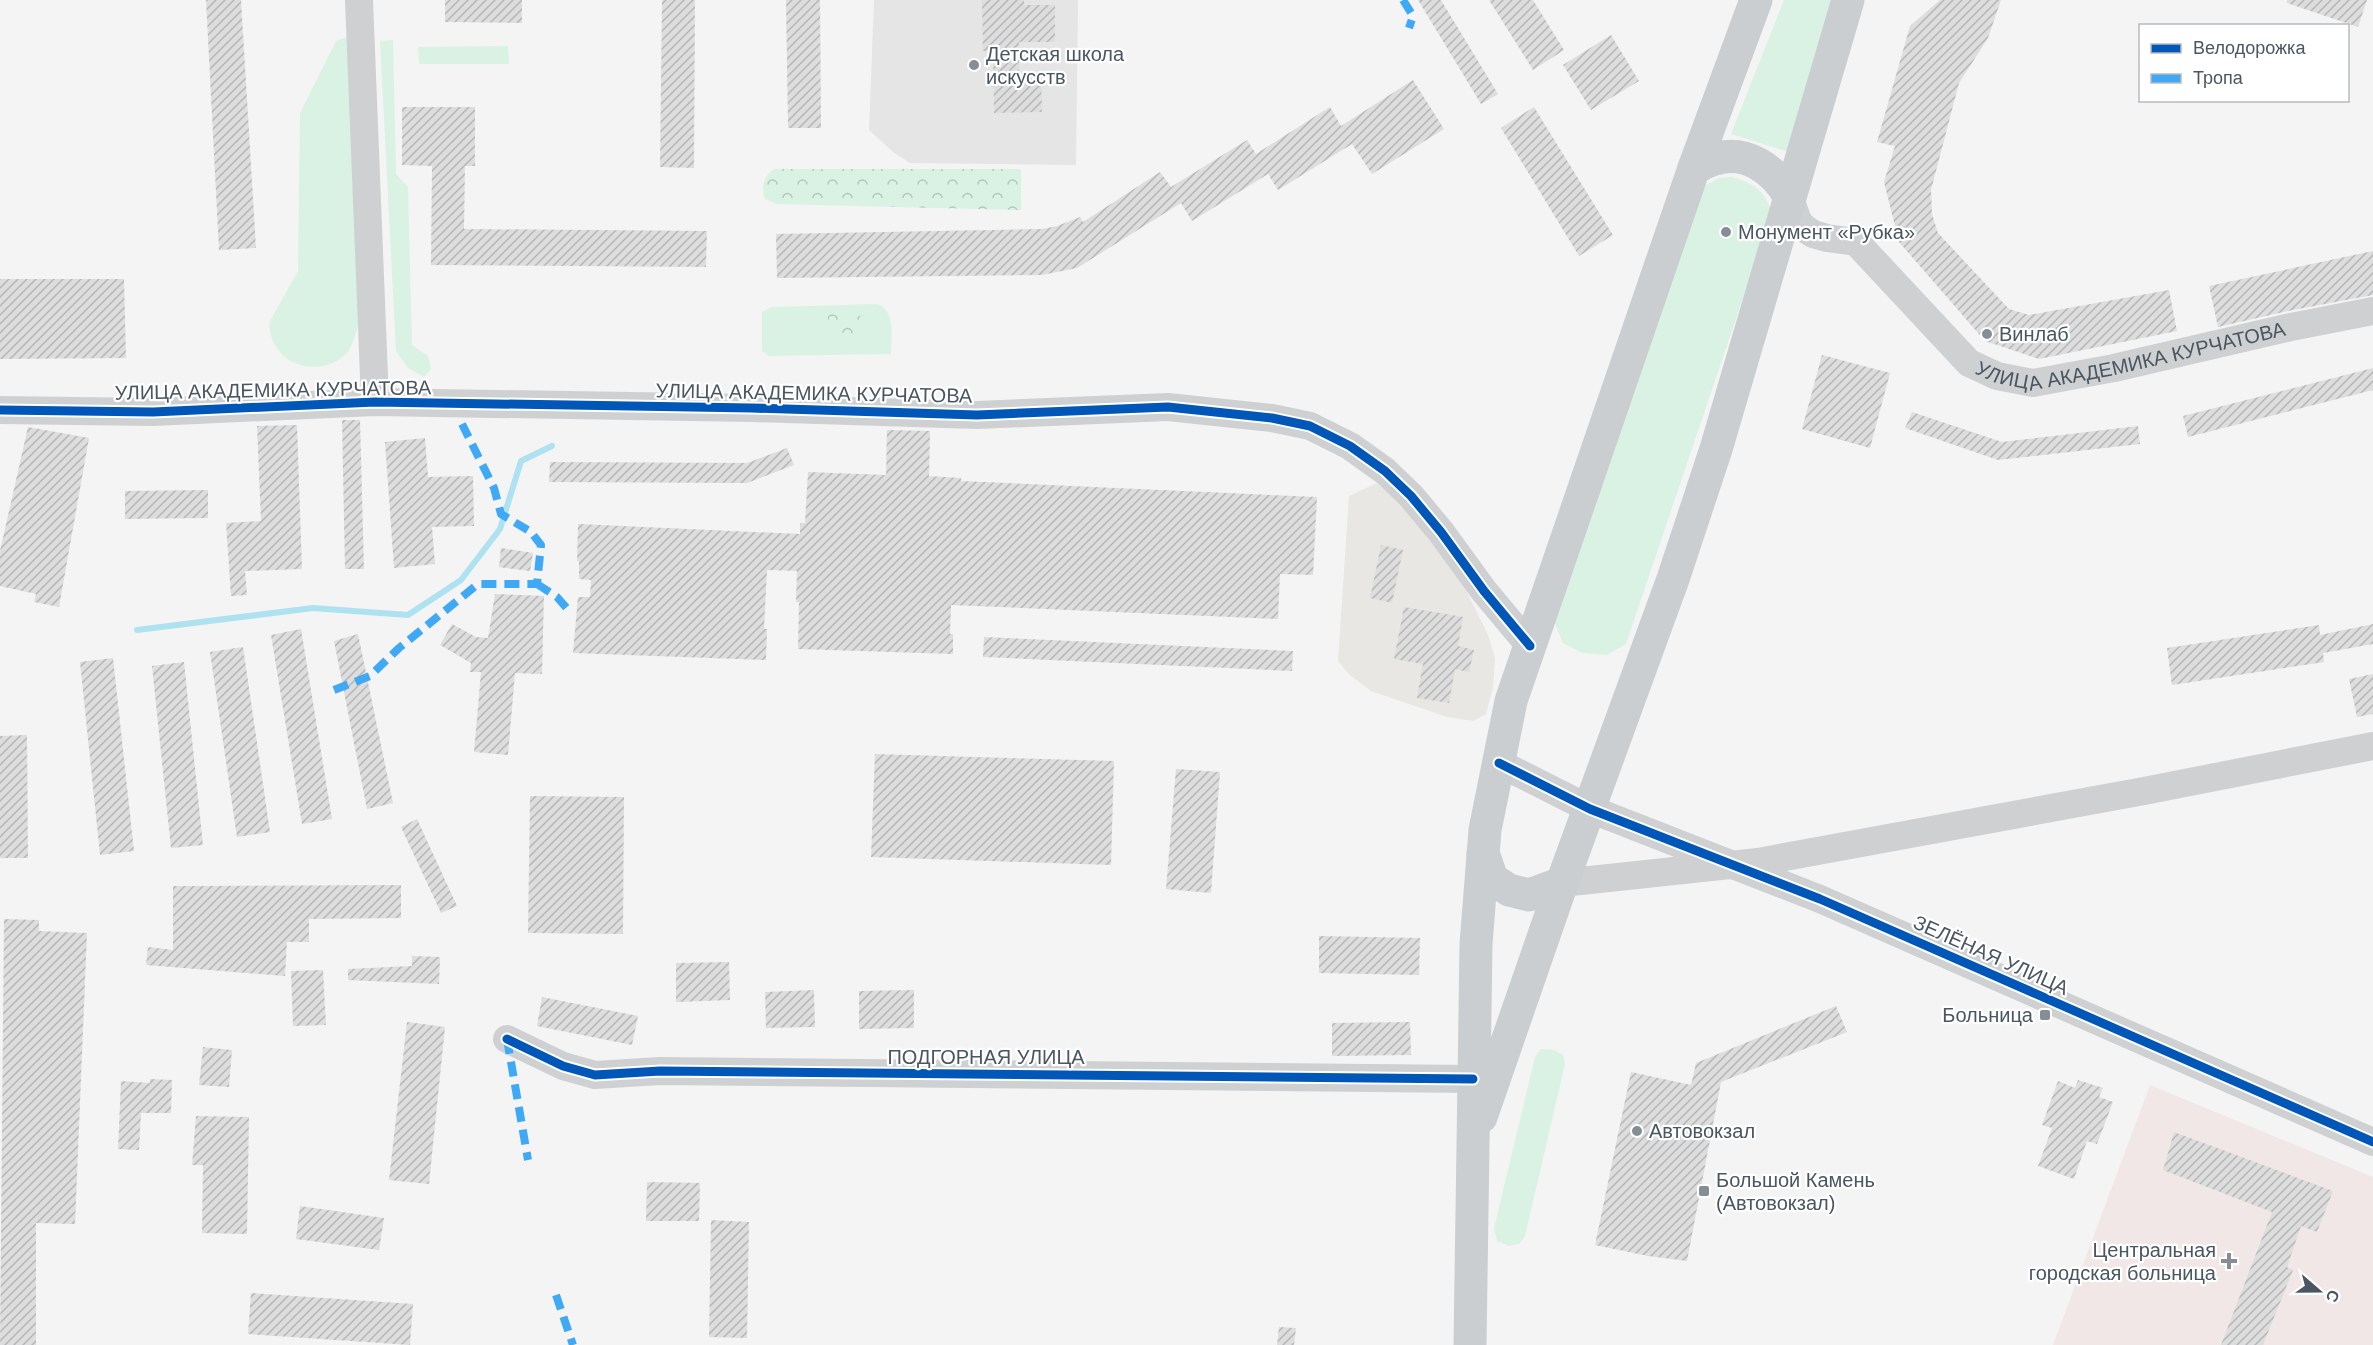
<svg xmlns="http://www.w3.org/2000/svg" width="2373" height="1345" viewBox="0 0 2373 1345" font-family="Arial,sans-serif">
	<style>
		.commercial { fill: #e8e7e3 }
		.education { fill: #e6e5e6 }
		.medical { fill: #f1e7e6 }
		.grass { fill: #d9f2e3 }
		.forest { fill: url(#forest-crowns) }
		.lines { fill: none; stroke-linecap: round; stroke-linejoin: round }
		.stream { stroke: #aee2f0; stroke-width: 6 }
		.building { fill: url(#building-hatch) }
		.minor { stroke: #ced0d2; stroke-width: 28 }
		.major { stroke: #caced1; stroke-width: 33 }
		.quiet { stroke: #3fa9f5; stroke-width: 8; stroke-dasharray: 15 8; stroke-linecap: butt }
		.cycleway-casing { stroke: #fff; stroke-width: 13 }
		.cycleway { stroke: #0057b8; stroke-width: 9 }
		.poi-dot { fill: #868d94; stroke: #fff; stroke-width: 2 }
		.labels { text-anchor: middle; stroke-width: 4.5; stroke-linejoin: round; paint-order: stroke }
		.poi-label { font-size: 20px; fill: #4a5661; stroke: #fff; text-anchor: start }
		.street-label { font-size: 20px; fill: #4a5661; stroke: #fff }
	</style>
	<defs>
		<pattern id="forest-crowns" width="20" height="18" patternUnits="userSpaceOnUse" patternTransform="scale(1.5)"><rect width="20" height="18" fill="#d9f2e3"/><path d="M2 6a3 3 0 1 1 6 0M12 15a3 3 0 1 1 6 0" fill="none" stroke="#b2c7bb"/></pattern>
		<pattern id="building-hatch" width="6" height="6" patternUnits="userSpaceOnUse" patternTransform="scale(1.5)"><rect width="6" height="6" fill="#ddddde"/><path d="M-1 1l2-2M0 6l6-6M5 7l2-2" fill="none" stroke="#b5b6b7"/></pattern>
	</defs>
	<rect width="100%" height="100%" fill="#f4f4f4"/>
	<!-- commercial -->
	<polygon class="commercial" points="1377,483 1430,533 1467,592 1488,635 1495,658 1493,687 1486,714 1473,721 1447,717 1371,691 1350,675 1338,661 1349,496"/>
	<!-- education -->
	<polygon class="education" points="874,0 1078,0 1076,165 910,163 893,152 869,130"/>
	<!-- medical -->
	<polygon class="medical" points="2150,1085 2373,1177 2373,1345 2053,1345"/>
	<!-- grass -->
	<g class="grass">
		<polygon points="1784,0 1843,0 1798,155 1731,134"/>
		<path d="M350,36L358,327C355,335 352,347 347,353C327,374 289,371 275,345C271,339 270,330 269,323L298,271L300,113L336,41Z"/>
		<polygon points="393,40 396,174 408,187 412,345 428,356 431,369 424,377 408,368 396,351 380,41"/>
		<polygon points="508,46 509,64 419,64 418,47"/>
		<path d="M1732,177C1754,184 1763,189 1772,212L1626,644L1607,655L1582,653L1563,643L1554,621L1704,186L1719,178Z"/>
		<path d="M878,304C896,312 891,337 891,354L769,356L762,351V312L772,307Z"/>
		<polygon points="1541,1049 1554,1050 1563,1055 1565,1064 1525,1236 1519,1244 1509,1246 1497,1241 1494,1228 1535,1057"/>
	</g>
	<!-- forest -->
	<g class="forest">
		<path d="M774,169H1021V210L776,204L765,199C761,187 763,177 774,169Z"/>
		<polygon points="828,314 864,316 863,334 827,333"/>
	</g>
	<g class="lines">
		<!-- stream -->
		<polyline class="stream" points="137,630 313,608 408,615 461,580 500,529 521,461 552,446"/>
	</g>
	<!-- building -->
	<g class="building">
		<polygon points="206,0 241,0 256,248 219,250"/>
		<polygon points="445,0 522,0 522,23 445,22"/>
		<polygon points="662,0 695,0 694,168 660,167"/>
		<polygon points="786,0 820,0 821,128 788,128"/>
		<polygon points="982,0 1024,0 1024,5 1055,5 1055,42 1019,42 1019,73 1041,73 1042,112 994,113 993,51 983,51"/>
		<polygon points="1418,0 1441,0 1498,94 1481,104"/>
		<polygon points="1489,0 1533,0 1564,50 1533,70"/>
		<polygon points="1940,0 2001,0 1988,38 1959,83 1931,190 1932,214 1938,233 2009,309 2029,315 2169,290 2177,331 2039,359 1985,341 1899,242 1884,182 1895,146 1877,142 1910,26"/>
		<polygon points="2287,0 2367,0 2358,27 2287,3"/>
		<polygon points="1611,35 1639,81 1591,110 1563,65"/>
		<polygon points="1413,80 1444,129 1372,174 1352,144 1278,190 1268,174 1192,221 1181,203 1077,268 1042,275 777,278 776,234 1042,229 1057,226 1080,217 1083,222 1160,172 1171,187 1247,140 1256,154 1330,107 1341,126"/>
		<polygon points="402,107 475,107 475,166 465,166 464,229 707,231 706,267 431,265 432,166 402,165"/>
		<polygon points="1534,107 1613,235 1579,256 1501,128"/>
		<polygon points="2373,251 2373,295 2288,311 2218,327 2209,286"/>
		<polygon points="0,279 124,279 126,358 0,359"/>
		<polygon points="1822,355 1890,373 1870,448 1802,429"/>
		<polygon points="2373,368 2373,390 2188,437 2183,416"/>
		<polygon points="1912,412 2002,442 2138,426 2140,444 1998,460 1905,428"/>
		<polygon points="342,420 360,420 364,569 345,569"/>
		<polygon points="297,425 302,569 245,571 247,595 231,596 226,523 261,521 257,426"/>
		<polygon points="28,427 89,438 59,607 34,602 36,594 0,586 0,551"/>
		<polygon points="887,430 930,431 929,476 961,478 961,481 1317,497 1313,575 1280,574 1278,619 951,605 950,634 953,634 953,654 798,649 799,602 796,602 797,571 767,570 764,629 767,629 766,660 573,653 578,597 590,597 591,580 579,579 579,561 577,561 578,524 800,534 800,523 805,523 808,472 886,475"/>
		<polygon points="425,438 428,477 473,476 474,526 432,527 435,564 394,568 385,442"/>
		<polygon points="787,448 794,465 747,483 549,482 550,462 747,463"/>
		<polygon points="208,490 208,518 125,519 125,491"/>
		<polygon points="1381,545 1403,550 1392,603 1370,598"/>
		<polygon points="501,548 533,553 530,571 499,567"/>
		<polygon points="495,594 544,596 542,674 515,673 508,755 474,752 481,672 470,672 471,663 440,645 452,624 476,637 488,638"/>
		<polygon points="1404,607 1463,617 1458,646 1474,650 1469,672 1455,669 1449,703 1417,698 1423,664 1394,659"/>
		<polygon points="2373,624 2373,644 2323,653 2324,662 2172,685 2167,648 2319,625 2320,635"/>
		<polygon points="301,629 332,819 302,824 271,635"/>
		<polygon points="358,634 393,803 367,809 334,641"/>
		<polygon points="984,637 1293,651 1292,671 983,657"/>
		<polygon points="243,647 270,832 237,837 210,652"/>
		<polygon points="113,658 134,851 100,855 80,662"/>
		<polygon points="184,662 203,845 171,848 152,666"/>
		<polygon points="2373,674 2373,714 2357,717 2349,679"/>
		<polygon points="27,735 28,858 0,858 0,736"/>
		<polygon points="875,754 1114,761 1111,865 871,857"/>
		<polygon points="1176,769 1220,772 1211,893 1166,889"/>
		<polygon points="530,796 624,797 623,934 528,933"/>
		<polygon points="417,819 457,906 441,913 401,827"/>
		<polygon points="401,885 401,918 309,919 309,942 287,942 285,976 146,965 148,947 173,950 173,886"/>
		<polygon points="4,919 39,920 39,931 87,933 75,1224 36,1223 36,1345 0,1345"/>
		<polygon points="1319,936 1420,938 1419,975 1319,973"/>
		<polygon points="412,956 440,957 439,984 348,980 348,969 412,966"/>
		<polygon points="729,962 730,1000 676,1002 676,963"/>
		<polygon points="323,970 326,1025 293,1026 291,971"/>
		<polygon points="814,990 815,1027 766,1028 765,992"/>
		<polygon points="914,990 914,1028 859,1029 859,991"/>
		<polygon points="542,997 638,1016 632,1045 537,1026"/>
		<polygon points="1836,1006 1847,1032 1721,1082 1687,1261 1648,1256 1595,1245 1631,1072 1691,1085 1696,1063"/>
		<polygon points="407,1022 445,1027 429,1184 389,1180"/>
		<polygon points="1410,1022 1411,1055 1332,1056 1332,1023"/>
		<polygon points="203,1047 232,1050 229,1087 199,1085"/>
		<polygon points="150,1079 172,1080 171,1113 141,1113 139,1150 118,1149 121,1081 150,1083"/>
		<polygon points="2078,1080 2103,1088 2099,1097 2113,1102 2097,1144 2087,1141 2074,1179 2038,1166 2052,1128 2042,1125 2058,1081 2075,1088"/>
		<polygon points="196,1116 249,1117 247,1234 202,1233 203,1165 192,1165"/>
		<polygon points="2174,1132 2333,1191 2317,1232 2301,1226 2287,1267 2293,1270 2263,1345 2221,1345 2272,1212 2163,1170"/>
		<polygon points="647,1182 700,1183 699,1221 646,1221"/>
		<polygon points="300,1206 384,1218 379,1250 296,1239"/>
		<polygon points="711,1220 749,1222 747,1338 709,1337"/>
		<polygon points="251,1293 413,1304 410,1345 248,1334"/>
		<polygon points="1279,1327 1296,1328 1294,1345 1277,1345"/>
	</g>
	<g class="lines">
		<!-- minor -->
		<g class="minor">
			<polyline points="359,0 375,402"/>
			<path id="s1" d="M1789,196L1798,221L1804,228L1813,234L1827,238L1856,242L1969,363L1997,376L2033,383L2114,368L2291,327L2373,311"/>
			<polyline points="0,410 153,412 375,402 752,408 977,415 1168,407 1272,418 1310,426 1350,446 1385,471 1411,496 1441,532 1484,591 1530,646"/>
			<polyline points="1499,763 1590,809 1820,899 2373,1142"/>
			<polyline points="1562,883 1758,862 2144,791 2373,746"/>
			<polyline points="507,1039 563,1066 595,1075 660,1071 1473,1079"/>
		</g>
		<!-- major -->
		<g class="major">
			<path d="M1694,168C1701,165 1708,161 1715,159C1746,149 1775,170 1789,196"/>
			<polyline points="1483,853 1492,879 1509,890 1529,895 1562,883"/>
			<polyline points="1481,1117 1562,883 1673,579 1716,449 1848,0"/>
			<polyline points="1470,1345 1476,944 1485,830 1511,701 1694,168 1756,0"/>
		</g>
		<!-- quiet -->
		<g class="quiet">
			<polyline points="1403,0 1413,16 1409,28"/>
			<polyline points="537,584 557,597 570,612"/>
			<polyline points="334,690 370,676 399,648 478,584 537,584 541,545 531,532 501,514 494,488 462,424"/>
			<polyline points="507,1039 528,1160"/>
			<polyline points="556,1295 573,1345"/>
		</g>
		<!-- cycleway casing -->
		<g class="cycleway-casing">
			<g id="cycleway">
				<polyline points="0,410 153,412 375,402 752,408 977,415 1168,407 1272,418 1310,426 1350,446 1385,471 1411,496 1441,532 1484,591 1530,646"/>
				<polyline points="1499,763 1590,809 1820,899 2373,1142"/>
				<polyline points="507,1039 563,1066 595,1075 660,1071 1473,1079"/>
			</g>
		</g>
		<!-- cycleway -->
		<use href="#cycleway" class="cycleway"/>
	</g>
	<!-- markers -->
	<g class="poi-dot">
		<circle cx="974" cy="65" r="6"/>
		<circle cx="1726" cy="232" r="6"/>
		<circle cx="1987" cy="334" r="6"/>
		<rect x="2039" y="1009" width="12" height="12" rx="3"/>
		<circle cx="1637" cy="1131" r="6"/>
		<rect x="1698" y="1185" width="12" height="12" rx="3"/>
		<path d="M2226 1252h6v6h6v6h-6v6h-6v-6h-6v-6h6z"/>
	</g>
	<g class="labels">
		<!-- poi labels -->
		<g class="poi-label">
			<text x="986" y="61">Детская школа<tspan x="986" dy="23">искусств</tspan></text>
			<text x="1738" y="239">Монумент «Рубка»</text>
			<text x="1999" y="341">Винлаб</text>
			<text x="2033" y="1022" text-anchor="end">Больница</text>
			<text x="1649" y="1138">Автовокзал</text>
			<text x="1716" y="1187">Большой Камень<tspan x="1716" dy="23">(Автовокзал)</tspan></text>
			<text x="2216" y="1257" text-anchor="end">Центральная<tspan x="2216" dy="23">городская больница</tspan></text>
		</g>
		<!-- street labels -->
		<g class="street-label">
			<text dy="7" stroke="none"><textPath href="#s1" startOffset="423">УЛИЦА АКАДЕМИКА КУРЧАТОВА</textPath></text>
			<text transform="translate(273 390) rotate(-1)" y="7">УЛИЦА АКАДЕМИКА КУРЧАТОВА</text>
			<text transform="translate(814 393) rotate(1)" y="7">УЛИЦА АКАДЕМИКА КУРЧАТОВА</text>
			<text transform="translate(1991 955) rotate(24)" y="7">ЗЕЛЁНАЯ УЛИЦА</text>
			<text x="986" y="1064">ПОДГОРНАЯ УЛИЦА</text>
		</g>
	</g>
	<!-- legend -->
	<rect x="2139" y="24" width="210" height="78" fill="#ffffff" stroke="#b7bbc0" stroke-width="1.5"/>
	<rect x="2151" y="44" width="30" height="9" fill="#0057b8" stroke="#b7bbc0" stroke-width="1.5"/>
	<text x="2193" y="54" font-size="18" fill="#4a5661">Велодорожка</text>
	<rect x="2151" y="74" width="30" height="9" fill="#3fa9f5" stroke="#b7bbc0" stroke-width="1.5"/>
	<text x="2193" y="84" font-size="18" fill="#4a5661">Тропа</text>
	<!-- north arrow -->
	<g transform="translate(2319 1291) rotate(110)" stroke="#ffffff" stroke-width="4.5" paint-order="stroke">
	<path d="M0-4.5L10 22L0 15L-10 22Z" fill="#4a5661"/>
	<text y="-9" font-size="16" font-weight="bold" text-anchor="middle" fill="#4a5661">С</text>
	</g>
</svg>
